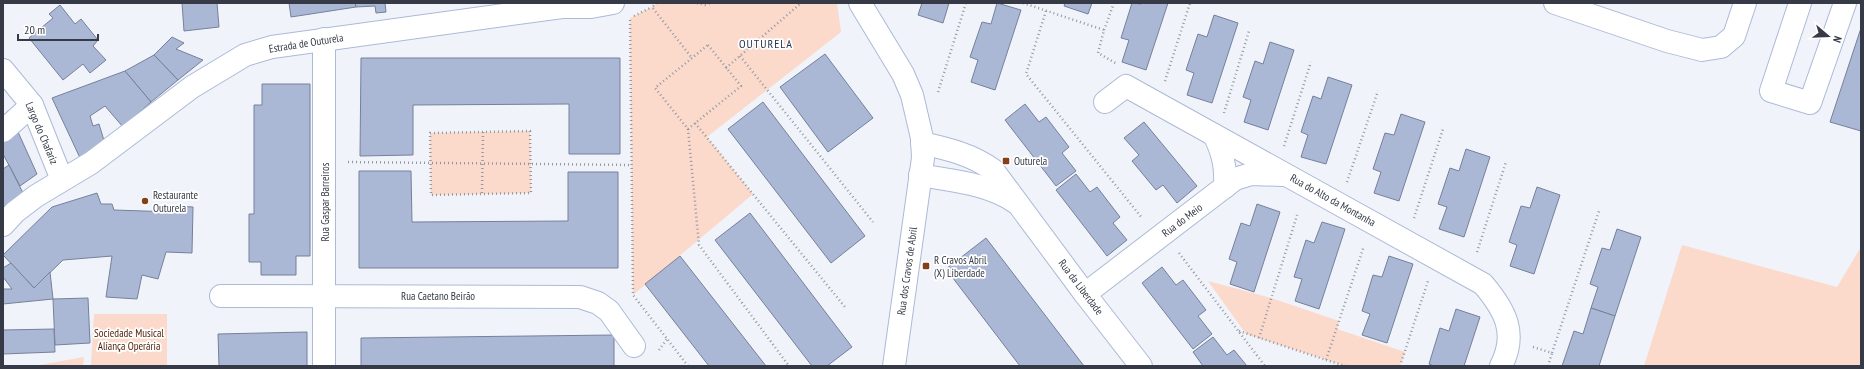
<svg xmlns="http://www.w3.org/2000/svg" width="1864" height="369" viewBox="0 0 1864 369" font-family="'PT Sans Narrow',sans-serif">
	<style>
		.green { fill: #fbd9cb }
		.building { fill: #aab8d5; stroke: #75819c }
		.lines { fill: none; stroke-linecap: round; stroke-linejoin: round }
		.minor-casing { stroke: #acbad7; stroke-width: 24 }
		.path { stroke: #9498a1; stroke-width: 2.5; stroke-dasharray: 1 3; stroke-linecap: butt }
		.minor { stroke: #fff; stroke-width: 22 }
		.poi-dot { fill: #853f1b; stroke: #fff; stroke-width: 1.5 }
		.labels { text-anchor: middle; stroke-width: 3.5; stroke-linejoin: round; paint-order: stroke }
		.street-label { font-size: 11px; fill: #353a46; stroke: #fff }
		.poi-label { font-size: 11px; fill: #353a46; stroke: #fff; text-anchor: start }
		.park-label { font-size: 11px; fill: #4b1d04; stroke: #fff }
		.neighbourhood-label { font-size: 12px; letter-spacing: 1px; fill: #2a344b; stroke: #fff }
	</style>
	<rect width="100%" height="100%" fill="#f0f3f9"/>
	<!-- green -->
	<g class="green">
		<polygon points="657,3 837,3 841,32 707,137 753,194 633,295 630,18 652,7"/>
		<polygon points="530,131 531,193 431,195 430,133"/>
		<polygon points="1682,245 1837,287 1861,247 1861,366 1644,366"/>
		<polygon points="1208,281 1271,298 1339,321 1337,329 1405,352 1400,366 1346,366 1246,334"/>
		<polygon points="94,314 167,314 167,366 91,366"/>
		<polygon points="84,357 83,366 34,366"/>
	</g>
	<!-- building -->
	<g class="building">
		<polygon points="182,3 217,3 219,27 184,31"/>
		<polygon points="289,3 355,3 356,7 291,17"/>
		<polygon points="355,3 385,3 386,12 376,13 375,6 356,7"/>
		<polygon points="922,3 949,3 943,23 918,15"/>
		<polygon points="997,3 1021,10 995,90 971,82 978,60 970,57 982,22 991,24"/>
		<polygon points="1065,3 1092,3 1088,14 1064,6"/>
		<polygon points="1132,3 1141,4 1142,3 1168,3 1146,70 1122,62 1129,40 1121,38"/>
		<polygon points="60,5 75,24 81,19 98,40 93,46 106,60 90,73 83,64 63,80 29,38 53,18 49,14"/>
		<polygon points="1214,15 1238,23 1212,103 1187,95 1194,73 1186,70 1198,34 1207,37"/>
		<polygon points="1861,28 1861,131 1830,122"/>
		<polygon points="172,37 184,43 176,49 203,60 178,80 154,55"/>
		<polygon points="1270,42 1294,50 1268,130 1244,122 1251,100 1243,97 1255,61 1263,64"/>
		<polygon points="825,54 873,118 828,152 780,87"/>
		<polygon points="154,55 178,80 151,102 125,71"/>
		<polygon points="361,58 620,58 620,154 569,154 569,104 413,105 413,155 360,156"/>
		<polygon points="125,71 151,102 123,127 105,106 90,116 93,126 99,124 106,147 81,160 52,98"/>
		<polygon points="1328,77 1352,85 1326,164 1301,157 1308,135 1301,132 1313,96 1321,99"/>
		<polygon points="262,84 310,84 310,256 296,256 296,275 261,275 261,262 249,262 249,214 254,214 254,105 262,105"/>
		<polygon points="763,102 865,236 831,263 728,129"/>
		<polygon points="1025,104 1039,122 1046,117 1069,147 1062,153 1076,171 1056,186 1005,120"/>
		<polygon points="1401,114 1425,122 1399,201 1374,193 1381,172 1373,169 1385,133 1394,135"/>
		<polygon points="1144,122 1197,186 1177,203 1163,185 1156,190 1132,161 1139,155 1124,138"/>
		<polygon points="18,132 37,174 20,186 3,154 3,141"/>
		<polygon points="1466,149 1490,157 1464,237 1439,229 1447,207 1438,204 1450,168 1459,171"/>
		<polygon points="9,165 25,197 6,211 3,208 3,169"/>
		<polygon points="359,171 411,171 412,222 568,221 568,172 618,172 618,268 359,268"/>
		<polygon points="1076,174 1090,192 1097,187 1120,217 1113,223 1127,240 1107,256 1056,190"/>
		<polygon points="1537,187 1560,195 1534,274 1510,266 1517,245 1509,242 1521,206 1530,208"/>
		<polygon points="97,193 101,204 112,204 114,210 174,212 175,206 193,207 192,253 166,252 158,279 142,275 137,299 106,297 112,256 63,260 34,288 3,255 52,207"/>
		<polygon points="1257,204 1280,212 1254,292 1230,284 1237,262 1229,259 1241,223 1250,226"/>
		<polygon points="750,213 852,347 827,366 812,366 715,240"/>
		<polygon points="1322,222 1345,229 1319,309 1295,301 1302,279 1294,277 1306,240 1314,243"/>
		<polygon points="1617,229 1641,237 1615,316 1591,308 1598,287 1590,284 1602,248 1610,250"/>
		<polygon points="986,238 1084,366 1020,366 946,269"/>
		<polygon points="680,256 766,366 709,366 645,284"/>
		<polygon points="1389,256 1413,264 1387,343 1362,335 1370,314 1362,311 1373,275 1382,277"/>
		<polygon points="11,263 34,288 50,272 53,299 3,304 3,289 12,289 3,277 3,268"/>
		<polygon points="1162,267 1176,285 1183,280 1206,310 1198,316 1212,334 1193,349 1142,283"/>
		<polygon points="88,298 90,343 55,345 53,299"/>
		<polygon points="1591,308 1615,316 1599,366 1562,366 1574,331 1583,334"/>
		<polygon points="1456,309 1480,317 1464,366 1434,366 1429,364 1440,328 1449,331"/>
		<polygon points="54,329 55,352 3,354 3,330"/>
		<polygon points="307,332 307,366 219,366 218,334"/>
		<polygon points="614,335 614,366 361,366 361,338"/>
		<polygon points="1213,337 1227,355 1234,350 1247,366 1203,366 1193,352"/>
	</g>
	<g class="lines">
		<!-- minor casing -->
		<g class="minor-casing">
			<g id="minor">
				<polyline points="860,3 903,74 912,95 922,138 923,158 894,366"/>
				<polyline points="1555,3 1667,41 1702,50 1721,47 1734,36 1745,3"/>
				<polyline points="1800,3 1771,91 1810,103 1845,3"/>
				<polyline points="324,39 324,366"/>
				<polyline points="3,70 32,105 62,180"/>
				<path d="M1105,102L1126,86L1483,284C1505,310 1518,333 1501,366"/>
				<polyline points="3,131 32,105"/>
				<path d="M1214,135C1223,152 1226,167 1225,187"/>
				<path d="M922,143C948,149 971,154 993,170L1085,294L1141,366"/>
				<path d="M920,175C952,181 987,183 1015,202"/>
				<polyline points="3,225 15,212 36,196 91,163 192,87 245,55 272,47 562,7 591,7 613,3"/>
				<polyline points="1085,294 1235,179 1251,174 1282,175"/>
				<polyline points="221,296 580,297 598,303 609,311 634,346"/>
			</g>
		</g>
		<!-- path -->
		<g class="path">
			<polyline points="657,3 652,7 692,58"/>
			<polyline points="697,3 706,5 710,3"/>
			<polyline points="1023,3 1104,30 1098,53 1117,64"/>
			<polyline points="1046,11 1026,74 1142,218"/>
			<polyline points="634,16 652,7"/>
			<polyline points="630,20 633,295 688,366"/>
			<polyline points="1104,30 1114,3"/>
			<polygon points="708,45 741,86 688,129 655,88"/>
			<polyline points="740,56 873,222"/>
			<polyline points="726,68 801,3"/>
			<polyline points="1165,81 1190,3"/>
			<polyline points="938,92 966,3"/>
			<polyline points="1224,113 1249,31"/>
			<polyline points="695,123 845,307"/>
			<polyline points="688,129 699,245 789,366"/>
			<polygon points="530,131 531,193 431,195 430,133"/>
			<polyline points="1284,146 1311,62"/>
			<polyline points="348,162 632,165"/>
			<polyline points="1347,182 1378,91"/>
			<polyline points="482,193 483,132"/>
			<polyline points="1414,218 1443,129"/>
			<polyline points="1477,252 1506,162"/>
			<polyline points="1179,253 1265,366"/>
			<polyline points="1239,331 1326,360 1364,246"/>
			<polyline points="1259,338 1298,212"/>
			<polyline points="1533,347 1552,353 1599,211"/>
			<polyline points="659,350 667,339"/>
			<polyline points="1326,360 1346,366"/>
			<polyline points="1400,366 1428,281"/>
			<polyline points="1548,366 1552,353"/>
		</g>
		<!-- minor -->
		<use href="#minor" class="minor"/>
	</g>
	<!-- markers -->
	<g class="poi-dot">
		<rect x="1002" y="157" width="8" height="8" rx="2"/>
		<circle cx="145" cy="201" r="4"/>
		<rect x="922" y="262" width="8" height="8" rx="2"/>
	</g>
	<g class="labels">
		<!-- street labels -->
		<g class="street-label">
			<text transform="translate(306 43) rotate(-9)" y="4">Estrada de Outurela</text>
			<text transform="translate(42 133) rotate(67)" y="4">Largo do Chafariz</text>
			<text transform="translate(1333 200) rotate(29)" y="4">Rua do Alto da Montanha</text>
			<text transform="translate(325 202) rotate(-90)" y="4">Rua Gaspar Barreiros</text>
			<text transform="translate(1182 220) rotate(-37)" y="4">Rua do Meio</text>
			<text transform="translate(907 271) rotate(-82)" y="4">Rua dos Cravos de Abril</text>
			<text transform="translate(1081 287) rotate(53)" y="4">Rua da Liberdade</text>
			<text x="438" y="300">Rua Caetano Beirão</text>
		</g>
		<!-- poi labels -->
		<g class="poi-label">
			<text x="1014" y="165">Outurela</text>
			<text x="153" y="199">Restaurante<tspan x="153" dy="13">Outurela</tspan></text>
			<text x="934" y="264">R Cravos Abril<tspan x="934" dy="13">(X) Liberdade</tspan></text>
		</g>
		<!-- park labels -->
		<g class="park-label">
			<text x="129" y="337">Sociedade Musical<tspan x="129" dy="13">Aliança Operária</tspan></text>
		</g>
		<!-- neighbourhood labels -->
		<g class="neighbourhood-label">
			<text x="766" y="48">OUTURELA</text>
		</g>
	</g>
	<!-- border -->
	<rect width="1864" height="369" fill="none" stroke="#353a46" stroke-width="8"/>
	<!-- north arrow -->
	<g transform="translate(1828 36) rotate(109)" stroke="#ffffff" stroke-width="3" paint-order="stroke">
	<path d="M0-3L7 15L0 10L-7 15Z" fill="#353a46"/>
	<text y="-6" font-size="11" font-weight="bold" text-anchor="middle" fill="#353a46">N</text>
	</g>
	<!-- scale -->
	<path d="M18 34v6h80v-6" fill="none" stroke="#353a46" stroke-width="2"/>
	<text x="24" y="34" font-size="12" fill="#353a46" stroke="#ffffff" stroke-width="3" paint-order="stroke">20 m</text>
</svg>
